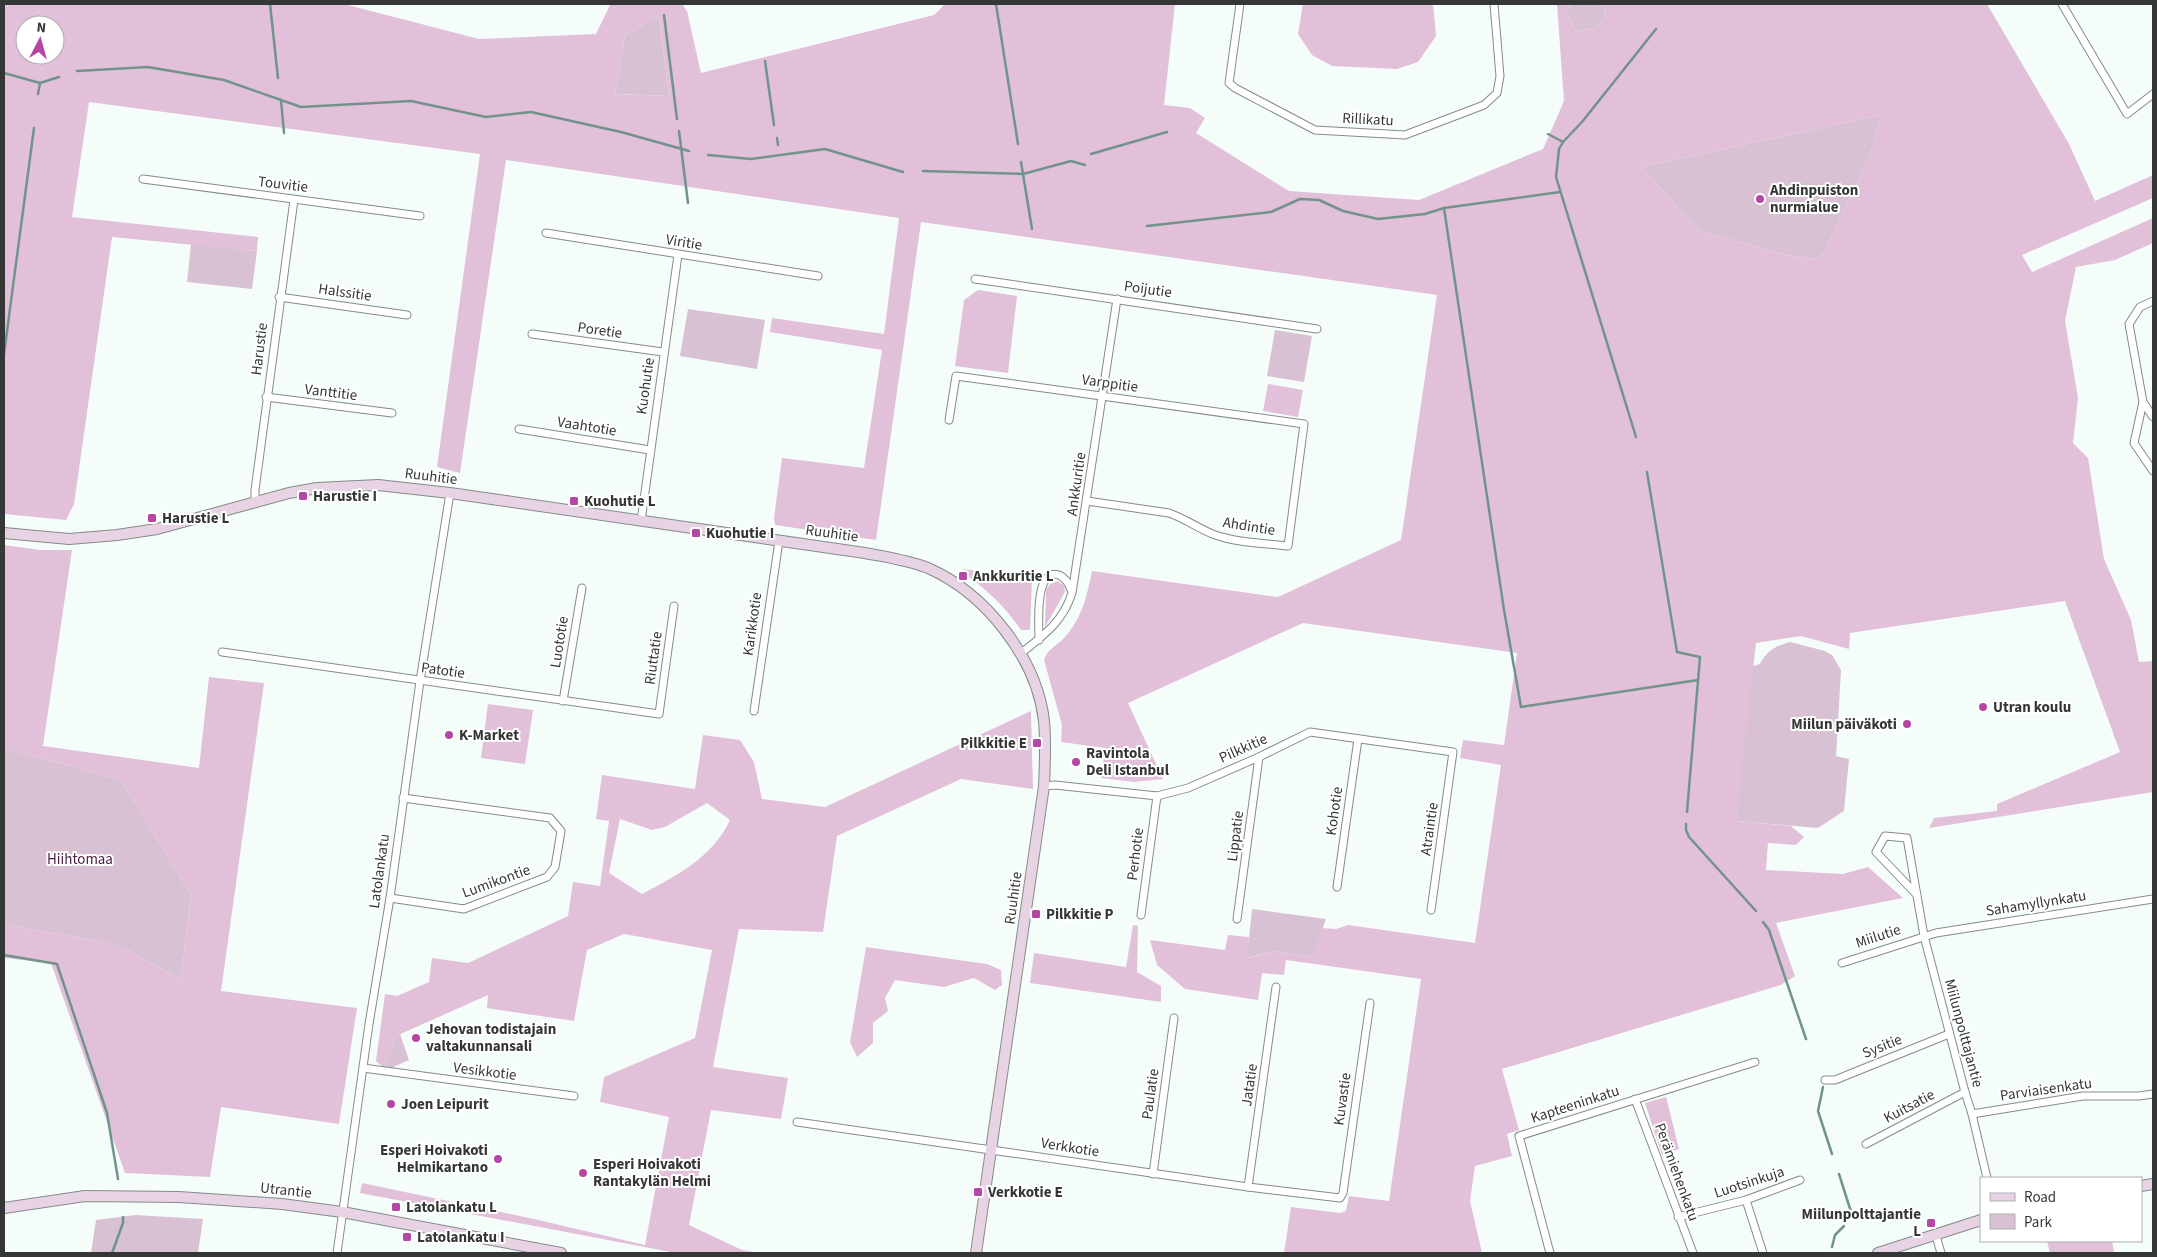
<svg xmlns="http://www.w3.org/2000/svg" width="2157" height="1257" viewBox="0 0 2157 1257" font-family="'Source Sans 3',sans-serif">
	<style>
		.green { fill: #d8c1d2 }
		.forest { fill: #e2c0da; fill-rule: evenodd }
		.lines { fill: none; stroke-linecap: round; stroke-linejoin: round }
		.stream { stroke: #72938b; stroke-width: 2.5 }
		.street-casing { stroke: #848b89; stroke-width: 9 }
		.secondary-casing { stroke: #848b89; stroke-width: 12 }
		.street { stroke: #fff; stroke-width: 7 }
		.secondary { stroke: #e8d3e4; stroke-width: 10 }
		.poi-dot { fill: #b546a3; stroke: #fff; stroke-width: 2 }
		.labels { text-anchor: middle; stroke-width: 4; stroke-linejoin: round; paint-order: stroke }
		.street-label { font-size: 15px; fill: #343736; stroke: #fff }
		.poi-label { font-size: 15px; font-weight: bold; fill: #343736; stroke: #fff; text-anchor: start }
		.park-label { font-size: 15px; fill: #4c2144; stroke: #fff }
	</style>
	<rect width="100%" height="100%" fill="#f5fdfa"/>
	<!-- green -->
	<g class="green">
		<polygon points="1571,4 1604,4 1605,18 1593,29 1576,31 1567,14"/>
		<polygon points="659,16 669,96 615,94 625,35"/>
		<polygon points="1881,115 1870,156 1824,252 1816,259 1787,255 1699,231 1641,167"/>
		<polygon points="191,244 257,251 252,289 187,282"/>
		<polygon points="688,309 765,320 757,369 680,356"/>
		<polygon points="1275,330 1312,336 1304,382 1267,376"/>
		<path d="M1790,642L1825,651L1832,655L1841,670L1836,756L1849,759L1844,811L1818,828L1736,821L1747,668L1760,664C1767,650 1776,646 1790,642Z"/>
		<polygon points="4,748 121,780 191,895 181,980 126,949 103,942 4,924"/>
		<polygon points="1252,909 1326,919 1313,957 1273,951 1247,958"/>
		<polygon points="400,1034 409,1060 391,1068 384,1068 396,1036"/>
		<polygon points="135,1215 203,1219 198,1253 91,1253 96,1220"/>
	</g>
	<!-- forest -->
	<g class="forest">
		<path d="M4,4H344L479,39L596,34L610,5L682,4L687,11L701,73L934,15L945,4H1175L1164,105L1190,108L1205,118L1196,133L1289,191L1419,200L1543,149L1564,101L1557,4H1571L1567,14L1576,31L1593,29L1605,18L1604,4H1987L2069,144L2095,201L2153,175V198L2022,255L2032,272L2153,218V243L2115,260L2076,267L2065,321L2078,398L2073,443L2088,458L2104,559L2131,620L2139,662L2153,661V792L1929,828L1934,818L1997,811V804L2120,752L2065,601L1850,633L1849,649L1801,636L1756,643L1736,821L1791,826L1804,837L1796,845L1768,843L1766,870L1843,874L1868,867L1903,898L1776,923L1795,976L1781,985L1502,1069L1519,1130L1507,1134L1512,1156L1475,1166L1470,1201L1482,1253H1284L1291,1207L1340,1213L1346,1211L1349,1196L1389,1201L1421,979L1286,960L1284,975L1262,973L1258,1000L1185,989L1157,965L1150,940L1225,950L1228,935L1249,937L1248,958L1273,951L1313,957L1322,928L1336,929L1348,925L1475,943L1501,765L1460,758L1463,740L1504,745L1517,653L1303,623L1128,703L1163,779L1134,782L1101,778L1105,748L1061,742L1062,725L1044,660C1048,648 1057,646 1065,637C1082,618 1087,596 1092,571L1278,597L1401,540L1437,295L921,222L876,540L775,525L774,518L782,458L864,468L882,350L770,332L772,318L884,334L899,218L506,160L460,473L437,467L480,154L89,102L72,217L258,237L257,251L112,237L74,504L66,520L4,514ZM659,16L669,96L615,94L625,35ZM25,25H55V55H25ZM1881,115L1870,156L1824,252L1816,259L1787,255L1699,231L1641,167Z"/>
		<polygon points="1303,4 1433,4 1436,36 1418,62 1397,69 1332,66 1312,55 1298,34"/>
		<polygon points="978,290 1017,296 1008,373 955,366 964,300"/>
		<polygon points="1268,384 1303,390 1298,417 1263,411"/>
		<polygon points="4,545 40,550 72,550 43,746 199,768 209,677 264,683 221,991 357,1008 339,1124 221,1107 210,1177 125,1173 51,963 4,958 4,924 103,942 126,949 181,980 191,895 121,780 4,748"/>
		<path d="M964,569L1032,580L1030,630H1021C1003,604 987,590 962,572Z"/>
		<polygon points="1058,581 1064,586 1065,592 1045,627 1046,590 1050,584"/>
		<polygon points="488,704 533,710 525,764 481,758"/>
		<path d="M1031,711L1033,789L961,779L837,836L823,932L739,929L713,1067L788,1078L781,1119L711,1110L689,1225L742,1250L759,1253H676L360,1193L362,1183L534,1219L645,1245L669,1117L600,1102L604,1077L695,1038L712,950L624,934L587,950L574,1021L487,1008L488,995L396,1036L384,1068L376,1061L385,994L397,996L429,982L432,958L468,963L568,916L573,882L600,886L609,821L596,819L602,775L695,789L703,735L740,740L754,762L762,799L825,807ZM707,803L730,820C713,857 676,876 642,894L609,873L620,819L652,830L665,827Z"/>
		<polygon points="1133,925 1138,926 1137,972 1161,986 1161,1002 1030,983 1034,953 1126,967"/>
		<polygon points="866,947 987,964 1001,970 1002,985 995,990 974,978 944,987 895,980 885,998 888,1011 873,1023 873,1043 857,1057 850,1042"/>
		<polygon points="1666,1097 1679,1149 1662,1155 1645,1103"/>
		<polygon points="2047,1241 2112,1241 2114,1253 2050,1253"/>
	</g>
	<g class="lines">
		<!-- stream -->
		<g class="stream">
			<polyline points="270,4 278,78"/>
			<polyline points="996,4 1018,144"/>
			<polyline points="664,15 677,119"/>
			<polyline points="765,61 774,125"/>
			<polyline points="77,71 148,67 224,80 301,107 411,101 486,117 531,112 621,132 689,151"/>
			<polyline points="4,73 40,83 59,77"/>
			<polyline points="38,94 40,83"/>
			<polyline points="281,100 284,133"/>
			<polyline points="679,131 688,203"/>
			<polyline points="1548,134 1563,142"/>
			<polyline points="777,138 778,145"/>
			<polyline points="1091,154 1167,132"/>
			<polyline points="708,155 751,159 825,149 903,172"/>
			<polyline points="1021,162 1032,229"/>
			<polyline points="923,171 1023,174 1071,161 1085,165"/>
			<polyline points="1444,208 1504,610 1521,707 1698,680"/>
			<polyline points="1147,226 1271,212 1300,199 1319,200 1343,211 1378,219 1425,214 1444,208 1560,192"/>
			<polyline points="4,354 34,128"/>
			<polyline points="1636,437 1556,177 1559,149 1563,142 1582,122 1656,29"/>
			<polyline points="1647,472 1677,652 1700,657 1687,812"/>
			<polyline points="1686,824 1686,830 1689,837 1756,911"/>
			<polyline points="1763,922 1769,930 1806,1039"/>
			<polyline points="4,955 57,964 107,1113 118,1179"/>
			<polyline points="1823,1087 1818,1111 1832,1154"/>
			<polyline points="1839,1174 1852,1215 1852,1218"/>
			<polyline points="1832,1247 1835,1235 1844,1226"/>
			<polyline points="112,1253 123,1223 123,1217"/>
		</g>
		<!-- street casing -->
		<g class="street-casing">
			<g id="street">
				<polyline points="1240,4 1229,83 1235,88 1315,130 1405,135 1484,105 1497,93 1500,76 1494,4"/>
				<polyline points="2062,4 2127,114 2153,94"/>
				<polyline points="143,179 420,216"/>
				<polyline points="546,233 818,276"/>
				<polyline points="975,279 1317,329"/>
				<polyline points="279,297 407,315"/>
				<polyline points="2153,301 2140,307 2129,324 2143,402 2153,417"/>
				<polyline points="532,334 663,352"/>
				<polyline points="266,397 392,413"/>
				<polyline points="2143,402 2134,443 2153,471"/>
				<path d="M949,420L956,376L1304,424L1288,546C1265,543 1237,543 1215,535C1199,529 1186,519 1169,513L1087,501"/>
				<polyline points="519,429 650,450"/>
				<polyline points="255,503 255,490 294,200"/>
				<polyline points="641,521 678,255"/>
				<path d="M1039,640C1039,626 1034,567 1059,575C1066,578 1069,584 1071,590"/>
				<polyline points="222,652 659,714 674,606"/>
				<path d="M1020,654C1043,636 1063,622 1072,593L1117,299"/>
				<polyline points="563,701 582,588"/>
				<polyline points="754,711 779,541"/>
				<polyline points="1044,786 1055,785 1157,796 1188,788 1259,757 1310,732 1453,752 1431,910"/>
				<polyline points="1337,887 1358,739"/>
				<polyline points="1917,895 1876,852 1885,836 1907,838 1924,936 1965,1092 1972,1114 1987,1178"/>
				<polyline points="390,898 464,909 547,877 555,867 561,831 550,818 403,798"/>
				<polyline points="1141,915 1157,796"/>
				<polyline points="1237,919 1259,757"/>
				<polyline points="1842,963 1936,933 2153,899"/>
				<polyline points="363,1068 574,1096"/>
				<polyline points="1825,1080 1835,1080 1949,1034"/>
				<polyline points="1635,1099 1693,1253"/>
				<polyline points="1972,1114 2083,1096 2139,1096 2153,1094"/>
				<polyline points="797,1122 1248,1187 1340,1198 1343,1193 1370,1003"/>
				<polyline points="1866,1144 1965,1092"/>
				<polyline points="1153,1174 1174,1018"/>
				<polyline points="1248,1187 1276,987"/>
				<polyline points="1746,1200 1763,1253"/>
				<polyline points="1678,1217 1746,1200 1800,1180"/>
				<polyline points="1936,1236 1941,1253"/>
				<polyline points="337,1253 369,1024 390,898 420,681 450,493"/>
				<polyline points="1550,1253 1519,1136 1755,1062"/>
			</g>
		</g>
		<!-- secondary casing -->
		<g class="secondary-casing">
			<g id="secondary">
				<path d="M4,533L69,539L117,535L157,529L289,493L317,488L378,485L450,493L865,553C886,557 908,560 928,568C985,593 1037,658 1044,721C1046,742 1045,764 1044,786L976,1253"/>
				<polyline points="2141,1186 2153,1184"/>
				<polyline points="4,1208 85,1196 179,1197 282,1204 342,1212 561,1253"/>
				<polyline points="1878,1253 1981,1220"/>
			</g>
		</g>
		<!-- street -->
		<use href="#street" class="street"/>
		<!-- secondary -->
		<use href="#secondary" class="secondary"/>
	</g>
	<!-- markers -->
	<g class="poi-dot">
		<circle cx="1760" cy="199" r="5"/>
		<rect x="298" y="491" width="10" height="10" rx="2.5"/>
		<rect x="569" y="496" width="10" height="10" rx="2.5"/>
		<rect x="147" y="513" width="10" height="10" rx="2.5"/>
		<rect x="691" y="528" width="10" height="10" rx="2.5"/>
		<rect x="958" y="571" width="10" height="10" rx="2.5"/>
		<circle cx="1983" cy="707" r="5"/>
		<circle cx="1907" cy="724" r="5"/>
		<circle cx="449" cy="735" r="5"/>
		<rect x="1032" y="738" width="10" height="10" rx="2.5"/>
		<circle cx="1076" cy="762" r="5"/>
		<rect x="1031" y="909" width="10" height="10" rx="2.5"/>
		<circle cx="416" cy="1038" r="5"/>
		<circle cx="391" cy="1104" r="5"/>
		<circle cx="498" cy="1159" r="5"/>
		<circle cx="583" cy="1173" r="5"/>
		<rect x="973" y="1187" width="10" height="10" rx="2.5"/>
		<rect x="391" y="1202" width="10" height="10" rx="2.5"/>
		<rect x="1926" y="1218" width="10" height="10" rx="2.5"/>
		<rect x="402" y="1232" width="10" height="10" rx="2.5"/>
	</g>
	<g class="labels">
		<!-- street labels -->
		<g class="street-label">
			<text transform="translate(1368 119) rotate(3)" y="5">Rillikatu</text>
			<text transform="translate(283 184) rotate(7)" y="5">Touvitie</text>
			<text transform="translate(684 242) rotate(9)" y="5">Viritie</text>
			<text transform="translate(1148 289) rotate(8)" y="5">Poijutie</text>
			<text transform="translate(345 292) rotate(8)" y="5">Halssitie</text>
			<text transform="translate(600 330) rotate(8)" y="5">Poretie</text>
			<text transform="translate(259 349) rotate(-83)" y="5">Harustie</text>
			<text transform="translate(1110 383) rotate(8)" y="5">Varppitie</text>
			<text transform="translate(645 386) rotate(-82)" y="5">Kuohutie</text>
			<text transform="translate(331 392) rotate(7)" y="5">Vanttitie</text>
			<text transform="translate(587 426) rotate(9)" y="5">Vaahtotie</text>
			<text transform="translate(431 476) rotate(7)" y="5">Ruuhitie</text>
			<text transform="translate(1076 484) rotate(-82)" y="5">Ankkuritie</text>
			<text transform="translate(1249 526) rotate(9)" y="5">Ahdintie</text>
			<text transform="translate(832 533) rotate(8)" y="5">Ruuhitie</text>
			<text transform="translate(752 624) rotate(-82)" y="5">Karikkotie</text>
			<text transform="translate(559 642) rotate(-81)" y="5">Luototie</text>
			<text transform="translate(653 658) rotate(-82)" y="5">Riuttatie</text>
			<text transform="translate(443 670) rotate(8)" y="5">Patotie</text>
			<text transform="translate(1243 748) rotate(-24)" y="5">Pilkkitie</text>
			<text transform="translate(1334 811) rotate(-82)" y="5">Kohotie</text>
			<text transform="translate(1429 829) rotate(-82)" y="5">Atraintie</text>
			<text transform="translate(1235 836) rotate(-83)" y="5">Lippatie</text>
			<text transform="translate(1135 854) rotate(-83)" y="5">Perhotie</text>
			<text transform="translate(379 871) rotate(-82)" y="5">Latolankatu</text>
			<text transform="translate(496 881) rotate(-20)" y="5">Lumikontie</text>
			<text transform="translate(1013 898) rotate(-82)" y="5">Ruuhitie</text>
			<text transform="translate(2036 903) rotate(-9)" y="5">Sahamyllynkatu</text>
			<text transform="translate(1878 936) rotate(-18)" y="5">Miilutie</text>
			<text transform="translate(1964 1033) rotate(75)" y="5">Miilunpolttajantie</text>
			<text transform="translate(1882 1046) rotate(-22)" y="5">Sysitie</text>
			<text transform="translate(485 1071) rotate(7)" y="5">Vesikkotie</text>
			<text transform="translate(1249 1085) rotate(-82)" y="5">Jatatie</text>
			<text transform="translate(2046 1089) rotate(-8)" y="5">Parviaisenkatu</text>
			<text transform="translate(1150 1094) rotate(-82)" y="5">Paulatie</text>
			<text transform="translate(1342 1099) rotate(-82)" y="5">Kuvastie</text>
			<text transform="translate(1575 1104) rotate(-18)" y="5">Kapteeninkatu</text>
			<text transform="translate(1909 1106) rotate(-28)" y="5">Kuitsatie</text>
			<text transform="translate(1070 1147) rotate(9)" y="5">Verkkotie</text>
			<text transform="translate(1677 1172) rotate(70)" y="5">Perämiehenkatu</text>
			<text transform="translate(1749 1182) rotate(-18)" y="5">Luotsinkuja</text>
			<text transform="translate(286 1190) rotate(6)" y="5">Utrantie</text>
		</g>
		<!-- poi labels -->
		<g class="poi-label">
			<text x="1770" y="195">Ahdinpuiston<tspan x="1770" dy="17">nurmialue</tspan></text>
			<text x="313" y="501">Harustie I</text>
			<text x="584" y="506">Kuohutie L</text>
			<text x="162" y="523">Harustie L</text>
			<text x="706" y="538">Kuohutie I</text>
			<text x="973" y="581">Ankkuritie L</text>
			<text x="1993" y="712">Utran koulu</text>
			<text x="1897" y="729" text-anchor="end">Miilun päiväkoti</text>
			<text x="459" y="740">K-Market</text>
			<text x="1027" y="748" text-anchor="end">Pilkkitie E</text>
			<text x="1086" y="758">Ravintola<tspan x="1086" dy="17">Deli Istanbul</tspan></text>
			<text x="1046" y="919">Pilkkitie P</text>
			<text x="426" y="1034">Jehovan todistajain<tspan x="426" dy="17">valtakunnansali</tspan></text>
			<text x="401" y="1109">Joen Leipurit</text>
			<text x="488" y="1155" text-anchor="end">Esperi Hoivakoti<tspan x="488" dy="17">Helmikartano</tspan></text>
			<text x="593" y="1169">Esperi Hoivakoti<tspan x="593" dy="17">Rantakylän Helmi</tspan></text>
			<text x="988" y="1197">Verkkotie E</text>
			<text x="406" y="1212">Latolankatu L</text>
			<text x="1921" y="1219" text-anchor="end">Miilunpolttajantie<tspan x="1921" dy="17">L</tspan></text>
			<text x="417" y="1242">Latolankatu I</text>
		</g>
		<!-- park labels -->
		<g class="park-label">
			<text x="80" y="864">Hiihtomaa</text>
		</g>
	</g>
	<!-- border -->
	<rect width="2157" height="1257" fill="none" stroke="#343736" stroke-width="10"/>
	<!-- legend -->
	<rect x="1980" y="1177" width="162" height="65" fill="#ffffff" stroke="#aeafaf"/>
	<rect x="1990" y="1193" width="25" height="8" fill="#e8d3e4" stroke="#aeafaf"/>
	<text x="2024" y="1202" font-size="15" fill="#343736">Road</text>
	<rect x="1990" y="1214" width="25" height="15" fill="#d8c1d2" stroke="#aeafaf"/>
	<text x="2024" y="1227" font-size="15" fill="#343736">Park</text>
	<!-- north arrow -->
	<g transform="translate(40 40) rotate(6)"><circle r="24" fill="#ffffff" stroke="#aeafaf"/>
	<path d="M0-4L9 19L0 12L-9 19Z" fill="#b546a3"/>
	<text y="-8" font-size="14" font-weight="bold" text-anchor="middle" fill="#343736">N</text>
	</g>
</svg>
